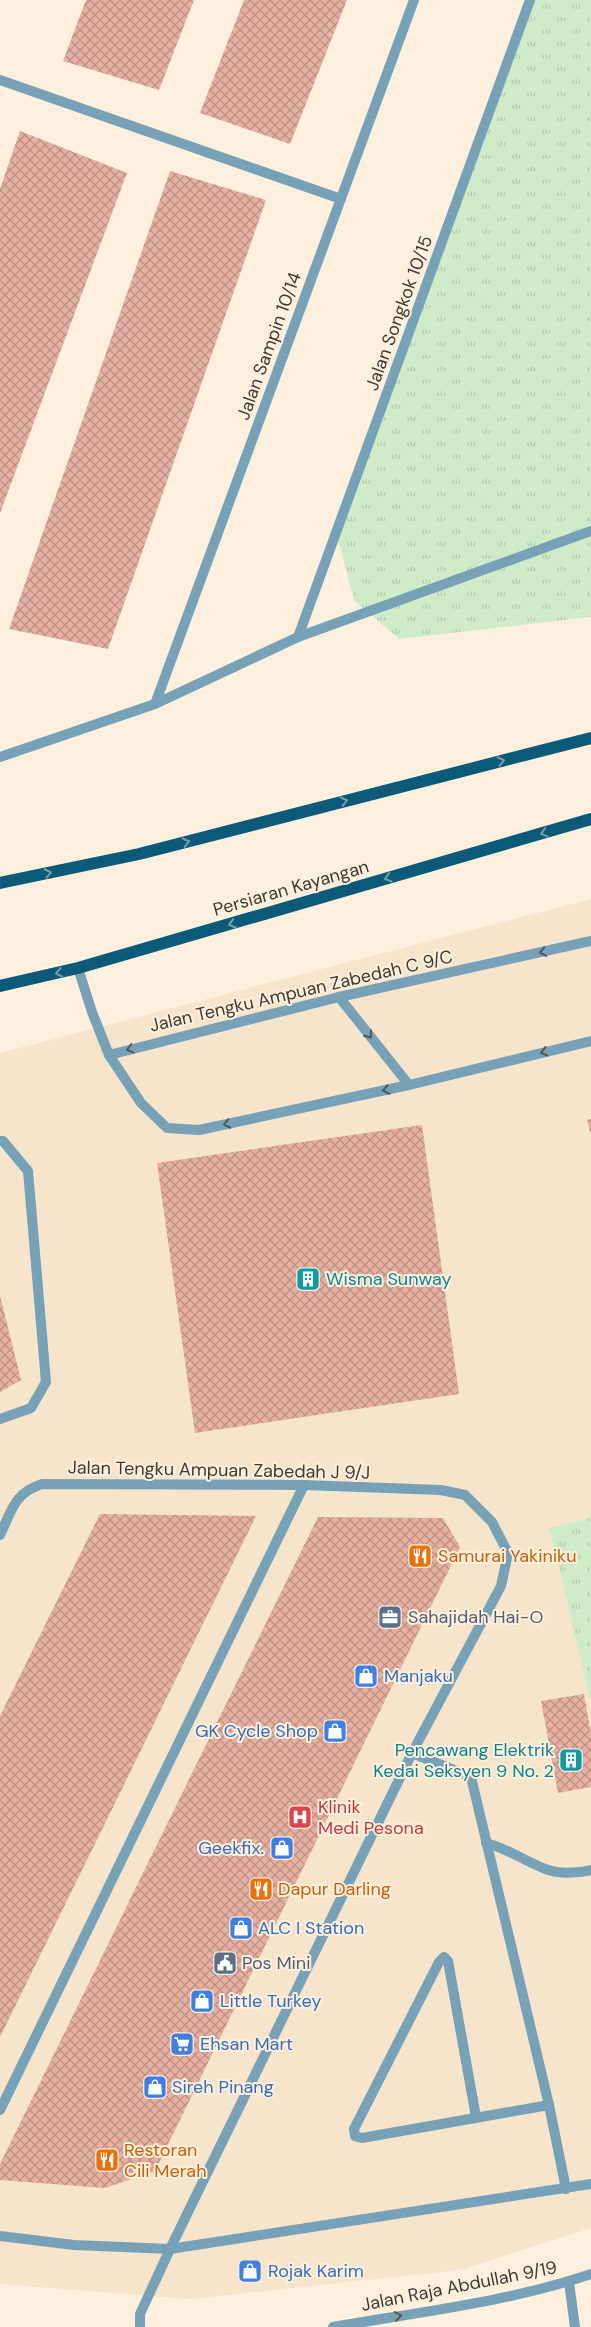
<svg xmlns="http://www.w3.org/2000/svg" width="591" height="2327" viewBox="0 0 591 2327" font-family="'DM Sans',sans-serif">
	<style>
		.built { fill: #f6e4cb }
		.grass { fill: url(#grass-tufts) }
		.building { fill: url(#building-cross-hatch) }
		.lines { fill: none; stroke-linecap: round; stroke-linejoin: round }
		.service { stroke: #77a1b7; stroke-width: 10 }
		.minor { stroke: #77a1b7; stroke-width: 10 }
		.tertiary { stroke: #77a1b7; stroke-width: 10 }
		.primary { stroke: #0c5a7a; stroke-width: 12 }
		.oneway { stroke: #799ea7 }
		.oneway2 { stroke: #50585a }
		.labels { text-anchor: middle; stroke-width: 4; stroke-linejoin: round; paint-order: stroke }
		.street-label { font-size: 18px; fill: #3f3932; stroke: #fef0dd }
		.culture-label { font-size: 18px; fill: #0d838f; stroke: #fef0dd; text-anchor: start }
		.food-label { font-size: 18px; fill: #c56008; stroke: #fef0dd; text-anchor: start }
		.service-label { font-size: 18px; fill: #4e5e75; stroke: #fef0dd; text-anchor: start }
		.shop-label { font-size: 18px; fill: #366cbe; stroke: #fef0dd; text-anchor: start }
		.health-label { font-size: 18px; fill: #be3a42; stroke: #fef0dd; text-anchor: start }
	</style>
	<defs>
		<pattern id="grass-tufts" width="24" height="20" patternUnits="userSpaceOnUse" patternTransform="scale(1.25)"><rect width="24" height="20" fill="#ceecc8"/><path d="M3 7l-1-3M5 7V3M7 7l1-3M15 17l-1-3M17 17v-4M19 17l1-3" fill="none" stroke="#b2cbac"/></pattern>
		<pattern id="building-cross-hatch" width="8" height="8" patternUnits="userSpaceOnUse" patternTransform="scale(1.25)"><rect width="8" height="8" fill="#e6b1a2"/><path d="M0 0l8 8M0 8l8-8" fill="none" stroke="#bc9185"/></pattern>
	</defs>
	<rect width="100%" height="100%" fill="#fef0dd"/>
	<!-- built -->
	<polygon class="built" points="591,899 591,1518 549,1528 591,1702 591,2228 460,2270 190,2299 0,2284 0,1053"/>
	<!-- grass -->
	<g class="grass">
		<polygon points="525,0 591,0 591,617 399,639 354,600 338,540"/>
		<polygon points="591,1518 591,1702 549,1528"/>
	</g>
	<!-- building -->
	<g class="building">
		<polygon points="86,0 194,0 159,90 63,61"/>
		<polygon points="244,0 347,0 290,144 200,113"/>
		<polygon points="20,131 127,173 0,513 0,189"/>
		<polygon points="170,171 266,200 108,649 9,629"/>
		<polygon points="591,1119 591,1132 590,1132 587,1120"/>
		<polygon points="422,1125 459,1394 195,1433 157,1163"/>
		<polygon points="0,1296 21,1380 0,1392"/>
		<polygon points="100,1514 256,1516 0,2037 0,1716"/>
		<polygon points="318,1517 443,1518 460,1547 155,2171 105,2188 0,2180 0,2164"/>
		<polygon points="584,1694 591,1734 591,1787 558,1793 541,1701"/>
	</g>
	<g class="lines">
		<!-- service -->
		<g class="service">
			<polyline points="339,997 409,1085"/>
			<polyline points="109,1055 141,1103 167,1128 199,1130 409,1085 591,1041"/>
			<polyline points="0,1141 3,1141 28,1171 46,1382 31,1408 0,1419"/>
			<polyline points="412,1753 471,1777 549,2105 566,2189"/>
			<path d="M486,1843C509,1849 526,1862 548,1870C561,1874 578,1873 591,1870"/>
			<polyline points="0,2110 304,1485"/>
			<polyline points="476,2117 448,1961 444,1957 439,1962 354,2129 355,2136 362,2138 549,2105"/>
			<polyline points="170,2249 591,2184"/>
		</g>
		<!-- minor -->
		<g class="minor">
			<polyline points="0,80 341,199"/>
			<polyline points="298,637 530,0"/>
			<polyline points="155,704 414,0"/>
			<polyline points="0,757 155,704 298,637 591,531"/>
			<polyline points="78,968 92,1012 109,1055 339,997 591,941"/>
			<path d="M0,1535C12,1510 14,1493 42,1484L304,1485L441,1490L465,1495L492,1522L508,1553L501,1586L412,1753L170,2249L140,2314V2327"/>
			<polyline points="0,2236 74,2245 170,2249"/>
			<polyline points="569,2282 575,2327"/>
		</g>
		<!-- tertiary -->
		<path class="tertiary" d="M333,2327C418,2312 509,2302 591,2274"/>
		<!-- primary -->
		<g class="primary">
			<polyline points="0,883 139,854 591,738"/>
			<polyline points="0,986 78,968 591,819"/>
		</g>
	</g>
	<!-- one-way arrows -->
	<defs><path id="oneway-chevron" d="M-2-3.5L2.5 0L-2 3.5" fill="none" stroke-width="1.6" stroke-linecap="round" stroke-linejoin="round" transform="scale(1.25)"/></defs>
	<g class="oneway">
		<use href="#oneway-chevron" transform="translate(501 761) rotate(-14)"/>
		<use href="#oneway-chevron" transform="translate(344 801) rotate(-14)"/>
		<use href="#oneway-chevron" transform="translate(544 833) rotate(164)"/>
		<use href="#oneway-chevron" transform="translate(186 842) rotate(-14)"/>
		<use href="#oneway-chevron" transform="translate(48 873) rotate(-12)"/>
		<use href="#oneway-chevron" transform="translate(388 878) rotate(164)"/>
		<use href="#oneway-chevron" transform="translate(232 924) rotate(164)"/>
		<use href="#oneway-chevron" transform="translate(59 973) rotate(167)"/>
	</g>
	<g class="oneway2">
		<use href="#oneway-chevron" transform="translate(543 952) rotate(168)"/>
		<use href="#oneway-chevron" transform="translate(369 1035) rotate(52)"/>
		<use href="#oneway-chevron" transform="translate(130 1049) rotate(166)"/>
		<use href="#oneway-chevron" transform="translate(544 1052) rotate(166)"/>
		<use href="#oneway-chevron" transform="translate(386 1090) rotate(168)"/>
		<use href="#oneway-chevron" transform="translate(227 1124) rotate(168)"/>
		<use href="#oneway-chevron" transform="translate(398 2316) rotate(-10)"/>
	</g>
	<!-- icons -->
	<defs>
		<g id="building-square" transform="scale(1.25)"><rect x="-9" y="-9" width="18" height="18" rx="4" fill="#0f9aa8" stroke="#fef0dd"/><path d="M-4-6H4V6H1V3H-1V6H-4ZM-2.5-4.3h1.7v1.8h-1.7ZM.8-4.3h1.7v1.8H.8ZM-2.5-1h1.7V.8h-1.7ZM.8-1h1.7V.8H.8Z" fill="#fff"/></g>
		<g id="restaurant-square" transform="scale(1.25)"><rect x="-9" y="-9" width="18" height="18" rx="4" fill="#e8710a" stroke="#fef0dd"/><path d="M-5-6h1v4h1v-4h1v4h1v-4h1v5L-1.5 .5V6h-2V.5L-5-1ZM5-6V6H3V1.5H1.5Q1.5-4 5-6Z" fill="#fff"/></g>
		<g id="office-square" transform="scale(1.25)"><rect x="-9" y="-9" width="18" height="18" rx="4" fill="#5c6f8a" stroke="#fef0dd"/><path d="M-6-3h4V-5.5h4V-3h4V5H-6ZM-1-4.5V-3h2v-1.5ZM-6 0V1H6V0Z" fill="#fff"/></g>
		<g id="shop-square" transform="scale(1.25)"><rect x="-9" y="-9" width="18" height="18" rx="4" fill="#3f7fe0" stroke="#fef0dd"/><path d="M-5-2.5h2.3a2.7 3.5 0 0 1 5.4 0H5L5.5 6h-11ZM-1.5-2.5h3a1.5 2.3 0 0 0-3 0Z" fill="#fff"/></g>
		<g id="hospital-square" transform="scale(1.25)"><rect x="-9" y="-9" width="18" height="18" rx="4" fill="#e0444e" stroke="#fef0dd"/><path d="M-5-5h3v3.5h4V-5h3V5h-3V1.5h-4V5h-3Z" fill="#fff"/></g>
		<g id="civic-square" transform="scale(1.25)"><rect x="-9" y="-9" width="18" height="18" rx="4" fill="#5c6f8a" stroke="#fef0dd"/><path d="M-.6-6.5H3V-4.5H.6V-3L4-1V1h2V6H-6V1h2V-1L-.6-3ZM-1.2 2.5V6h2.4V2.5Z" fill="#fff"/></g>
		<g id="supermarket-square" transform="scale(1.25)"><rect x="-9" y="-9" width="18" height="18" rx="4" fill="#3f7fe0" stroke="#fef0dd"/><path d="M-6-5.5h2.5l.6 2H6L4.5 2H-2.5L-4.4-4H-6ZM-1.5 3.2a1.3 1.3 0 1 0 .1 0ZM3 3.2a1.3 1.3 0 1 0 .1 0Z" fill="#fff"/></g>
	</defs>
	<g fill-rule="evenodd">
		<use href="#building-square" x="308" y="1279"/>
		<use href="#restaurant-square" x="420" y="1556"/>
		<use href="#office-square" x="390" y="1617"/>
		<use href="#shop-square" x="366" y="1676"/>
		<use href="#shop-square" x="335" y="1731"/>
		<use href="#building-square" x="571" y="1760"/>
		<use href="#hospital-square" x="300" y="1817"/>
		<use href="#shop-square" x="282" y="1848"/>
		<use href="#restaurant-square" x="261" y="1889"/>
		<use href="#shop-square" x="241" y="1928"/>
		<use href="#civic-square" x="225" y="1963"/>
		<use href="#shop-square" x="202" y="2001"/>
		<use href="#supermarket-square" x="182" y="2044"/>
		<use href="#shop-square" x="155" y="2087"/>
		<use href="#restaurant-square" x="107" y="2160"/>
		<use href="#shop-square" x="250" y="2271"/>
	</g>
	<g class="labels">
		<!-- street labels -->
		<g class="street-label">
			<text transform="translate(399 313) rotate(-70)" y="6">Jalan Songkok 10/15</text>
			<text transform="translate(269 346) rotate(-70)" y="6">Jalan Sampin 10/14</text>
			<text transform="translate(291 888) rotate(-16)" y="6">Persiaran Kayangan</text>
			<text transform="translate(301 991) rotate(-13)" y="6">Jalan Tengku Ampuan Zabedah C 9/C</text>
			<text transform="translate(219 1470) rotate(1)" y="6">Jalan Tengku Ampuan Zabedah J 9/J</text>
			<text transform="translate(459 2286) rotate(-11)" y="6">Jalan Raja Abdullah 9/19</text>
		</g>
		<!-- culture labels -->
		<g class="culture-label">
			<text x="326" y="1285">Wisma Sunway</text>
			<text x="554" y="1756" text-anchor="end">Pencawang Elektrik<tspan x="554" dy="21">Kedai Seksyen 9 No. 2</tspan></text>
		</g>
		<!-- food labels -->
		<g class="food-label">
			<text x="438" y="1562">Samurai Yakiniku</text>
			<text x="278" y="1895">Dapur Darling</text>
			<text x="124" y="2156">Restoran<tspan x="124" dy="21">Cili Merah</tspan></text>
		</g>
		<!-- service labels -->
		<g class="service-label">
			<text x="408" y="1623">Sahajidah Hai-O</text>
			<text x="242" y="1969">Pos Mini</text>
		</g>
		<!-- shop labels -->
		<g class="shop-label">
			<text x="384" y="1682">Manjaku</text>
			<text x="318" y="1737" text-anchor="end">GK Cycle Shop</text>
			<text x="264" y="1854" text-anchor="end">Geekfix.</text>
			<text x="258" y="1934">ALC I Station</text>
			<text x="220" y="2007">Little Turkey</text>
			<text x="200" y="2050">Ehsan Mart</text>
			<text x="172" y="2093">Sireh Pinang</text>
			<text x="268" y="2277">Rojak Karim</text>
		</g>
		<!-- health labels -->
		<g class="health-label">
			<text x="318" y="1813">Klinik<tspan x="318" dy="21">Medi Pesona</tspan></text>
		</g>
	</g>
</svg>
